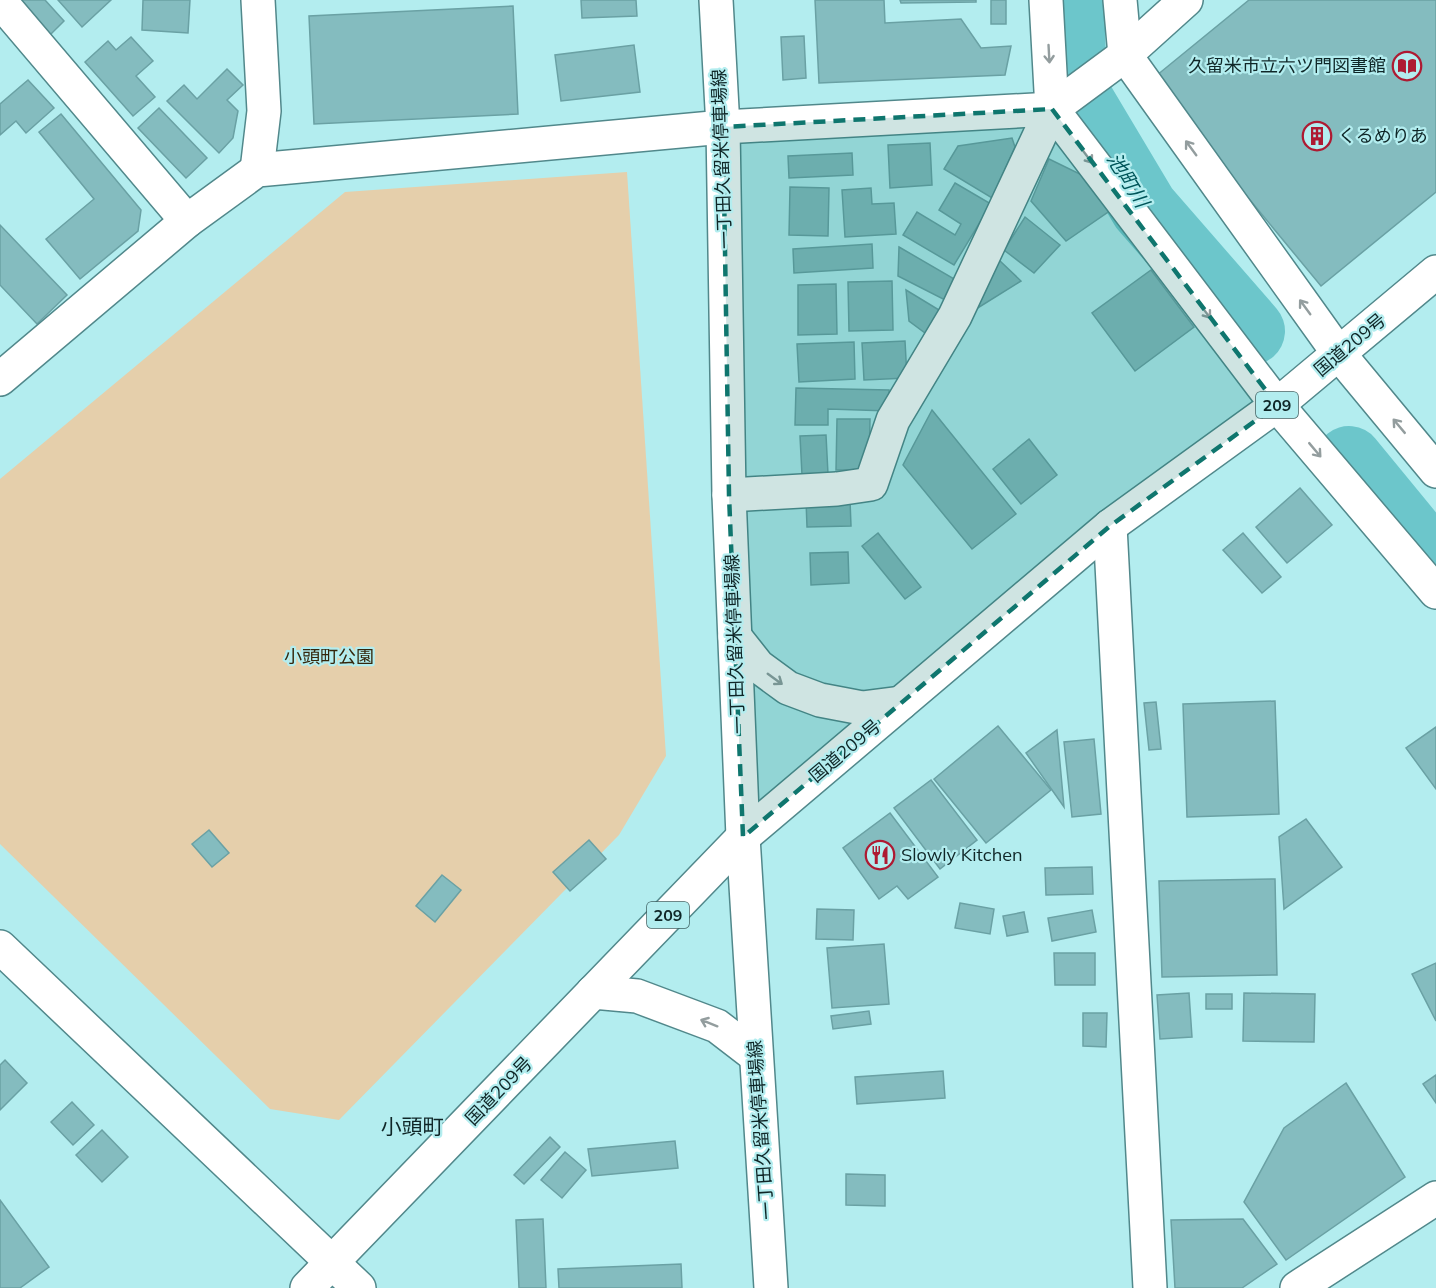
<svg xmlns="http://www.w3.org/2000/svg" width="1436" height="1288" viewBox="0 0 1436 1288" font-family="Mulish,'Noto Sans JP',sans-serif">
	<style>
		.green { fill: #e5cfab }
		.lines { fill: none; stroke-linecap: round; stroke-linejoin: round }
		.river { stroke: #6cc6cb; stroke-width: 68 }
		.building { fill: #84bcbf; stroke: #6aa1a4; stroke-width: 1.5 }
		.street-casing { stroke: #51888b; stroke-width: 36 }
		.secondary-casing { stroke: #51888b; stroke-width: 36 }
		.highway-casing { stroke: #51888b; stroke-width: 36 }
		.street { stroke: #fff; stroke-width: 33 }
		.secondary { stroke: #fff; stroke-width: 33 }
		.highway { stroke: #fff; stroke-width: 33 }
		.oneway { stroke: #939d9e }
		.marked { fill: #0f766e; fill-opacity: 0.2; stroke: #0f766e; stroke-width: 4.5; stroke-dasharray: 12 8; stroke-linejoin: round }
		.labels { text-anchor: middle; stroke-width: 4.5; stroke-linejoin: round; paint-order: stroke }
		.shield { fill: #b3edef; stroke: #406263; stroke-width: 1.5 }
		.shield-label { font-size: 16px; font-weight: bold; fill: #0f2627 }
		.poi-label { font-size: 18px; fill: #0f2627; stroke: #b3edef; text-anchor: start }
		.street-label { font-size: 18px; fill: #0f2627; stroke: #b3edef }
		.park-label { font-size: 18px; fill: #35260b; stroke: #b3edef }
		.water-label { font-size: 20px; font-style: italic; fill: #005559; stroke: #b3edef }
		.quarter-label { font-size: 21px; fill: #0f2627; stroke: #b3edef }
	</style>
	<rect width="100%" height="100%" fill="#b3edef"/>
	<!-- green -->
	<polygon class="green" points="627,172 666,756 619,835 339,1120 270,1109 0,844 0,479 345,192"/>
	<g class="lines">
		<!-- river -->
		<g class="river">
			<polyline points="1070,0 1073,89 1144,208 1251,331"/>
			<polyline points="1349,460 1436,566"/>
		</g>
	</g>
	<!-- building -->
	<g class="building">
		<polygon points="17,0 45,0 64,21 50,35"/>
		<polygon points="58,0 111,0 82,27"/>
		<polygon points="143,0 190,0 188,33 142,30"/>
		<polygon points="581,0 636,0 637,16 582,18"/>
		<polygon points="815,0 884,0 885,23 961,19 981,48 1011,46 1005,75 819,83"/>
		<polygon points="900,0 976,0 976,2 901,3"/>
		<rect x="991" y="0" width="15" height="24"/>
		<polygon points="1249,0 1436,0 1436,192 1321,286 1151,80"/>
		<polygon points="513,6 518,114 314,124 309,16"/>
		<polygon points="804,36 806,78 783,80 781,37"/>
		<polygon points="131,37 153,61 136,76 155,97 133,116 85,62 108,41 116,50"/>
		<polygon points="634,45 640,92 561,101 555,55"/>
		<polygon points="227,69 243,85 227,100 238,111 233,138 219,153 167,101 184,85 197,99"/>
		<polygon points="28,80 54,108 26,133 16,121 0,135 0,104"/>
		<polygon points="159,108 207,158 186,178 138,128"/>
		<polygon points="61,114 141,210 138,231 80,279 46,239 94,199 39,132"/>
		<polygon points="1012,138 1015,147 992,198 944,169 958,146"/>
		<polygon points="930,143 932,185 890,188 888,145"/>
		<polygon points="852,153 853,175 789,178 788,156"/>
		<polygon points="1049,159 1084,176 1111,210 1066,241 1031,201"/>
		<polygon points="955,183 991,204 954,265 903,235 917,212 955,235 961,224 939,210"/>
		<polygon points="790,187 829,188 828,236 789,235"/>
		<polygon points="871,188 872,204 894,203 896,234 845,237 842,190"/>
		<polygon points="1025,217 1060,245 1034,273 1004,250"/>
		<polygon points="0,225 67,295 37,324 0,285"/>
		<polygon points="872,244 873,268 794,273 793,249"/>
		<polygon points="899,247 956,280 947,301 898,276"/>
		<polygon points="999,260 1021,281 968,314"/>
		<polygon points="1151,270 1194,327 1135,371 1092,313"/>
		<polygon points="892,281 893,330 849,331 848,282"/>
		<polygon points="836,284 837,334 798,335 798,285"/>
		<polygon points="906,290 944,313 929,336 909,321"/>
		<polygon points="905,341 907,378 864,380 862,343"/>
		<polygon points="854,342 855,379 799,382 797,344"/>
		<polygon points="796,388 889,390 889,411 828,409 828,425 795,425"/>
		<polygon points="932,410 1016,514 972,549 903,465"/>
		<polygon points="837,419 870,419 869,470 836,470"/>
		<polygon points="826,435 828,474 802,475 800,436"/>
		<polygon points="1029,439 1057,475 1021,504 993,469"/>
		<polygon points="1300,488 1332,525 1287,563 1256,527"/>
		<polygon points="806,500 850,500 851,526 807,527"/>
		<polygon points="878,533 921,587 905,599 862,546"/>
		<polygon points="1243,533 1281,577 1262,593 1223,550"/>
		<polygon points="848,552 849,583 811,585 810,553"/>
		<polygon points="1275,701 1279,814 1187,817 1183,704"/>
		<polygon points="1156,702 1161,749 1149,750 1144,703"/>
		<polygon points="998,726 1051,790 986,843 934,779"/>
		<polygon points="1436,727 1436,789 1406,748"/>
		<polygon points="1057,730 1064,807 1026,753"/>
		<polygon points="1094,739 1101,814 1072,817 1064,742"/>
		<polygon points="931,780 977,840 940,869 894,808"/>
		<polygon points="890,813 938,877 908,899 897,886 879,899 843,848"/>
		<polygon points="1306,819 1342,867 1284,909 1279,837"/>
		<polygon points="209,830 229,853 212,867 192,844"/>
		<polygon points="589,840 606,859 570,891 553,872"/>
		<polygon points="1092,867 1093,894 1046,895 1045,868"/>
		<polygon points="442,875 461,890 435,922 416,906"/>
		<polygon points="1275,879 1277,975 1162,977 1159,881"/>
		<polygon points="960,903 994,909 990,934 955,928"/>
		<polygon points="817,909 854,910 853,940 816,939"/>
		<polygon points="1092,910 1096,932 1052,941 1048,918"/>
		<polygon points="1024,912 1028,932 1007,936 1003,916"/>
		<polygon points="884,944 889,1004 832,1008 827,948"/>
		<polygon points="1054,953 1095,953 1095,985 1055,985"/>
		<polygon points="1436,963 1436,1021 1412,974"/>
		<polygon points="1189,993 1192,1037 1160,1039 1157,995"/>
		<polygon points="1244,993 1315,994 1314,1042 1243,1041"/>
		<rect x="1206" y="994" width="26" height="15"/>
		<polygon points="869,1011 871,1024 833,1029 831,1016"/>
		<polygon points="1083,1013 1107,1013 1106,1047 1083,1046"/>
		<polygon points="5,1060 27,1083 0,1110 0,1065"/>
		<polygon points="943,1071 945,1098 857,1104 855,1077"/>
		<polygon points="1436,1075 1436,1103 1423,1084"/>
		<polygon points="1346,1083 1405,1177 1286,1260 1244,1202 1284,1128"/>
		<polygon points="72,1102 94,1125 73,1145 51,1122"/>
		<polygon points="102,1130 128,1157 102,1182 76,1155"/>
		<polygon points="550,1137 560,1147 524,1184 514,1175"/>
		<polygon points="675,1141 678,1168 592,1176 588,1149"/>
		<polygon points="565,1152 586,1170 562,1198 541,1180"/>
		<polygon points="846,1174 885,1175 885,1206 846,1205"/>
		<polygon points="0,1200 49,1267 20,1288 0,1288"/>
		<polygon points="543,1219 546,1288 519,1288 516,1220"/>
		<polygon points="1243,1219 1277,1264 1242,1288 1175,1288 1171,1220"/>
		<polygon points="681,1264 682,1288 559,1288 558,1269"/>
	</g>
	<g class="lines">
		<!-- street casing -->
		<g class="street-casing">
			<g id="street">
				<polyline points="1120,0 1125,55 1339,354 1436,471"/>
				<polyline points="0,1 187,221"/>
				<polyline points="1052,109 1277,405 1436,592"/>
				<polyline points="257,170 264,111 258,0"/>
				<polyline points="0,379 187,221 257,170 723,127 1052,109 1125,55 1186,0"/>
				<polyline points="729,495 837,489 871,484 893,420 955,316 1052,109 1046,0"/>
				<polyline points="1110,526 1150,1288"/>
				<polyline points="1297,1288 1436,1198"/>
			</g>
		</g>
		<!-- secondary casing -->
		<g class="secondary-casing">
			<g id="secondary">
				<polyline points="716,0 723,127 729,495 743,837 771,1288"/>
				<polyline points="0,947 359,1288"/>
			</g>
		</g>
		<!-- highway casing -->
		<g class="highway-casing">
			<g id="highway">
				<polyline points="735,637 758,666 788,688 820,700 862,708 901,703"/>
				<polyline points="593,992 637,996 717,1026 756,1056"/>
				<polyline points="307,1288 743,837 1110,526 1277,405 1436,272"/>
			</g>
		</g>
		<!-- street -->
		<use href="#street" class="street"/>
		<!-- secondary -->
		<use href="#secondary" class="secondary"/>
		<!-- highway -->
		<use href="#highway" class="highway"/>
	</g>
	<!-- one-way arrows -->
	<defs><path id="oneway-shaft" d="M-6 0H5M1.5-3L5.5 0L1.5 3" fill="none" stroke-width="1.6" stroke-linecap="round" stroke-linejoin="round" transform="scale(1.5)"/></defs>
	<g class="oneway">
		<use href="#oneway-shaft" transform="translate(1049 54) rotate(87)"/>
		<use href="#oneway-shaft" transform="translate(1191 148) rotate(-126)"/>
		<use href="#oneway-shaft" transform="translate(1087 156) rotate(53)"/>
		<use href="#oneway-shaft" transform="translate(1305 307) rotate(-126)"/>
		<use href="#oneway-shaft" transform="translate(1205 311) rotate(53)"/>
		<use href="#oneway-shaft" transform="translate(1399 426) rotate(-130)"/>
		<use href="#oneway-shaft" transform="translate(1315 450) rotate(50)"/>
		<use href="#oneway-shaft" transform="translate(775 679) rotate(36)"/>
		<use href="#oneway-shaft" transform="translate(709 1023) rotate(-158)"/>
	</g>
	<!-- marked area -->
	<path class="marked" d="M1052,109L1277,405L1110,526L743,837L729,495L723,127Z"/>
	<!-- icons -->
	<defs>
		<g id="library-ring" transform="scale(1.5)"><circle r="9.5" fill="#b3edef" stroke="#ae1a32" stroke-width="1.5"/><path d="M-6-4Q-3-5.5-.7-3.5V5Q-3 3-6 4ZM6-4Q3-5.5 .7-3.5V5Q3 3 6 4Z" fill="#ae1a32"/></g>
		<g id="building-ring" transform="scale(1.5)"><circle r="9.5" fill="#b3edef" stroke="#ae1a32" stroke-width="1.5"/><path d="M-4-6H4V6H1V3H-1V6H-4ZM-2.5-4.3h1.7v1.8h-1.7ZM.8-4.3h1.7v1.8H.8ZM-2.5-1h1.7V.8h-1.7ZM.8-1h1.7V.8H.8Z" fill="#ae1a32"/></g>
		<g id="restaurant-ring" transform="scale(1.5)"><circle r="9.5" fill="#b3edef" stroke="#ae1a32" stroke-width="1.5"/><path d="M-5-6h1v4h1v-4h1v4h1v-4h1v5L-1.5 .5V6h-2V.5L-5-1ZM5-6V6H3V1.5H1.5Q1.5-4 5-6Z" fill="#ae1a32"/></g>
	</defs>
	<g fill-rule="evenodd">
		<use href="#library-ring" x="1407" y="66"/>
		<use href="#building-ring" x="1317" y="136"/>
		<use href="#restaurant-ring" x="880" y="855"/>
	</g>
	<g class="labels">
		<!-- shield labels -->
		<g class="shield">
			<rect x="1256" y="392" width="42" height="26" rx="4.5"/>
			<rect x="647" y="902" width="42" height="26" rx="4.5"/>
		</g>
		<g class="shield-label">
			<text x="1277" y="411">209</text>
			<text x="668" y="921">209</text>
		</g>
		<!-- poi labels -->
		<g class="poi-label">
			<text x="1386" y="72" text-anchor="end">久留米市立六ツ門図書館</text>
			<text x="1338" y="142">くるめりあ</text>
			<text x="901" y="861">Slowly Kitchen</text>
		</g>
		<!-- street labels -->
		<g class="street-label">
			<text transform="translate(722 159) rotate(-92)" y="6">一丁田久留米停車場線</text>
			<text transform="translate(1350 345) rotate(-40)" y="6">国道209号</text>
			<text transform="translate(735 644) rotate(-92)" y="6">一丁田久留米停車場線</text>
			<text transform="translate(845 751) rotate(-40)" y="6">国道209号</text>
			<text transform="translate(499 1091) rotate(-46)" y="6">国道209号</text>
			<text transform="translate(761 1130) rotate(-94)" y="6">一丁田久留米停車場線</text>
		</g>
		<!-- park labels -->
		<g class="park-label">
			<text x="329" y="663">小頭町公園</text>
		</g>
		<!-- water labels -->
		<g class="water-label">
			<text transform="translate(1128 180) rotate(58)" y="7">池町川</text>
		</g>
		<!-- quarter labels -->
		<g class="quarter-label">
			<text x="412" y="1134">小頭町</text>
		</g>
	</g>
</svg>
